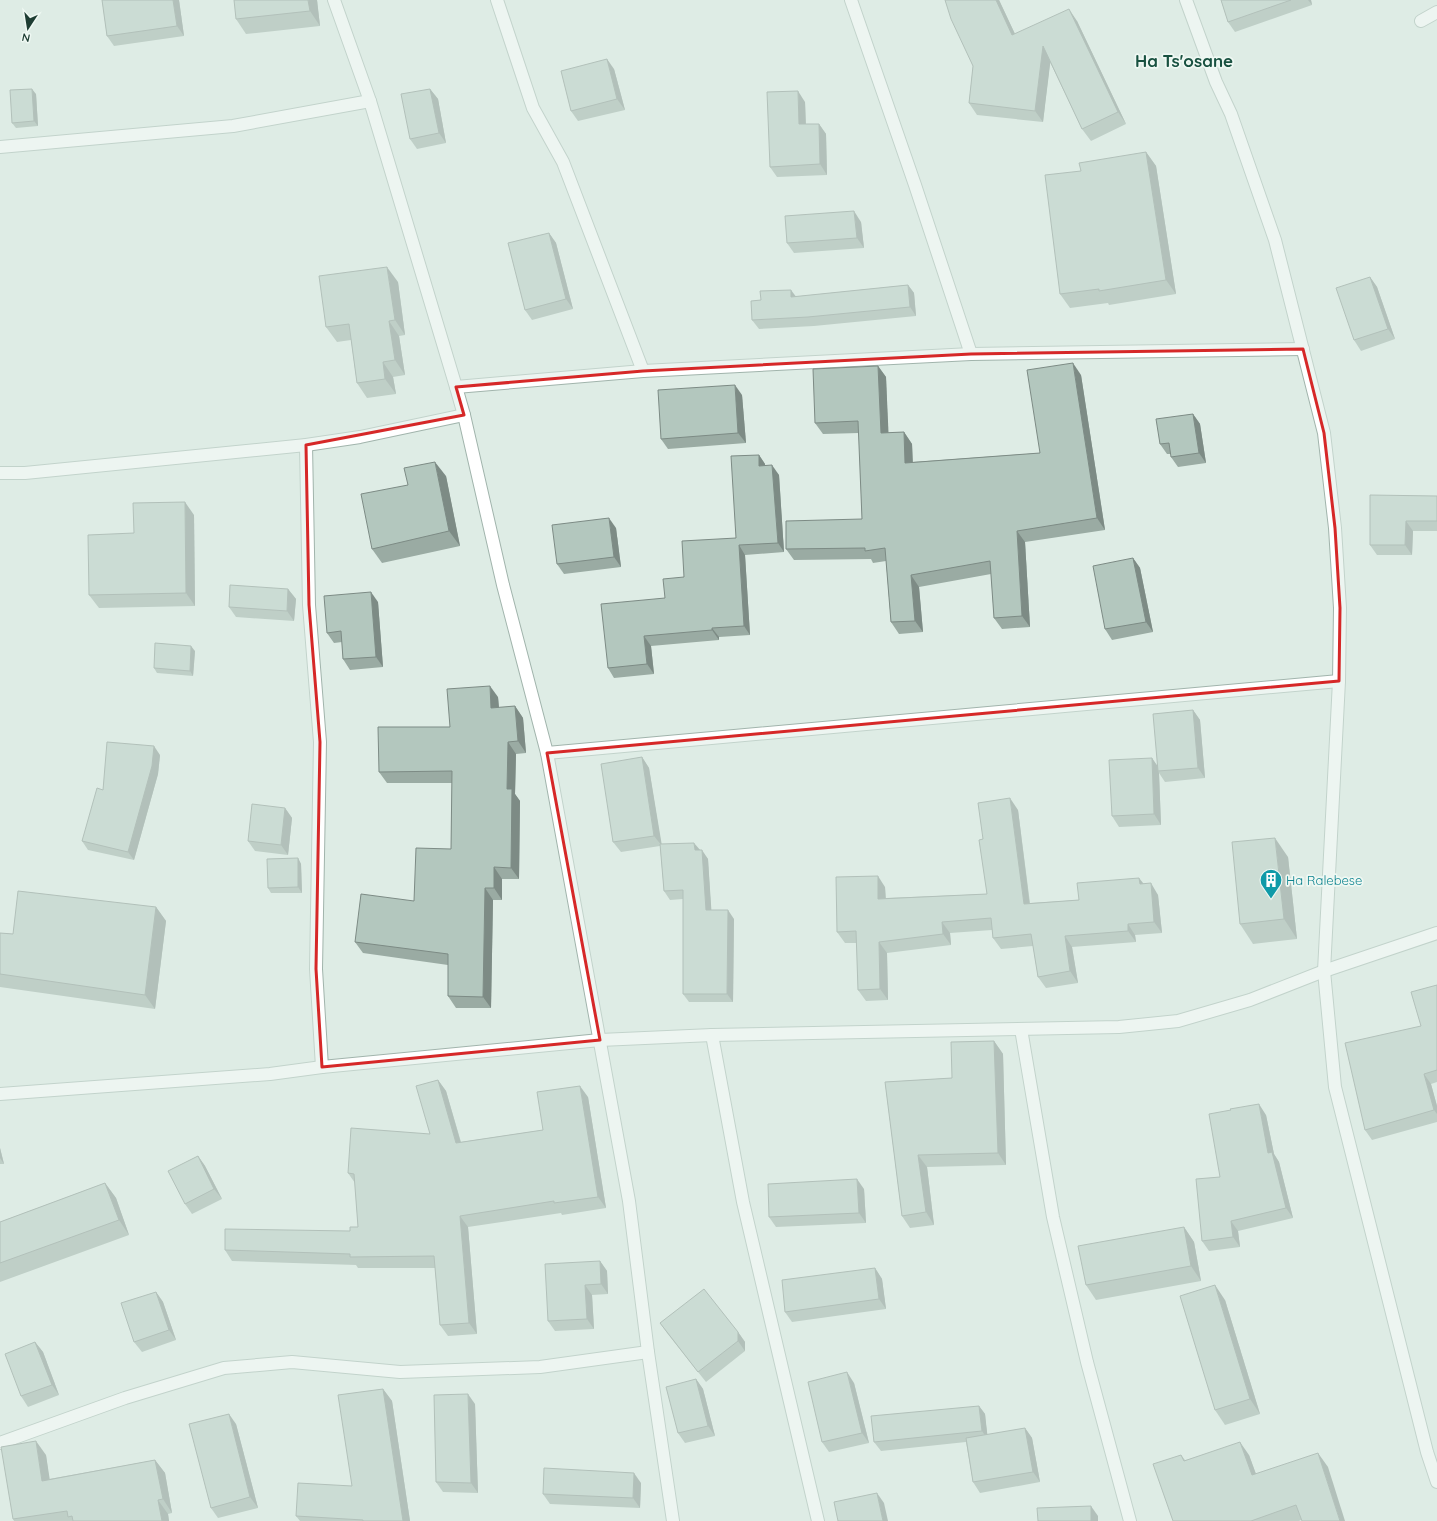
<svg xmlns="http://www.w3.org/2000/svg" width="1437" height="1521" viewBox="0 0 1437 1521" font-family="Quicksand,sans-serif">
	<style>
		.lines { fill: none; stroke-linecap: round; stroke-linejoin: round }
		.lane-casing { stroke: #a1b4ac; stroke-width: 14 }
		.street-casing { stroke: #a1b4ac; stroke-width: 14 }
		.lane { stroke: #fff; stroke-width: 12 }
		.street { stroke: #fff; stroke-width: 12 }
		.wall { fill: #9aaba3 }
		.shaded-wall { fill: #7d8b85 }
		.building { fill: #b3c7be; stroke: #7d8b85 }
		.marked { fill: none; stroke: #d62828; stroke-width: 3; stroke-linejoin: round }
		.labels { text-anchor: middle; stroke-width: 3.5; stroke-linejoin: round; paint-order: stroke }
		.culture-label { font-size: 13px; fill: #0d838f; stroke: #eff8f3; text-anchor: start }
		.district-label { font-size: 17px; font-weight: bold; fill: #185140; stroke: #eff8f3 }
	</style>
	<rect width="100%" height="100%" fill="#deece5"/>
	<g class="lines">
		<!-- lane casing -->
		<g class="lane-casing">
			<g id="lane">
				<polyline points="1421,21 1437,12"/>
				<polyline points="1021,1029 1053,1217 1087,1362 1130,1521"/>
				<polyline points="712,1035 743,1202 818,1521"/>
				<polyline points="0,1443 125,1398 224,1368 292,1362 400,1372 540,1367 648,1352"/>
			</g>
		</g>
		<!-- street casing -->
		<g class="street-casing">
			<g id="street">
				<polyline points="334,0 370,101 456,387 464,415 503,585 547,753 629,1201 648,1352 673,1521"/>
				<polyline points="497,0 533,108 563,162 643,371"/>
				<polyline points="851,0 915,185 971,354"/>
				<polyline points="1186,0 1216,82 1231,114 1275,240 1324,433 1335,528 1340,608 1339,681 1324,971 1335,1087 1427,1452 1437,1482"/>
				<polyline points="0,147 233,126 370,101"/>
				<polyline points="456,387 643,371 971,354 1303,349"/>
				<polyline points="306,445 309,605 320,742 316,969 322,1067"/>
				<polyline points="0,473 25,473 306,445 360,437 464,415"/>
				<polyline points="547,753 1339,681"/>
				<polyline points="0,1094 270,1074 322,1067 600,1040 712,1035 1119,1027 1178,1021 1250,1000 1324,971 1437,933"/>
			</g>
		</g>
		<!-- lane -->
		<use href="#lane" class="lane"/>
		<!-- street -->
		<use href="#street" class="street"/>
	</g>
	<!-- wall -->
	<g class="wall">
		<polygon points="102,0 179,0 184,36 114,46 107,36"/>
		<polygon points="317,0 320,26 246,34 236,19"/>
		<polygon points="945,0 999,0 1015,34 1077,21 1126,124 1091,141 1082,129 1050,62 1043,122 977,115 969,103 973,66"/>
		<polygon points="1221,0 1311,0 1312,5 1235,32 1228,22"/>
		<polygon points="614,69 625,110 578,121 571,111"/>
		<polygon points="430,89 438,99 446,143 417,149 410,139"/>
		<polygon points="36,94 38,126 16,128 12,123"/>
		<polygon points="805,102 806,124 819,124 826,134 827,175 777,177 770,167"/>
		<polygon points="1146,152 1156,166 1176,294 1109,305 1108,303 1070,308 1060,294 1081,171"/>
		<polygon points="861,222 864,248 794,253 787,243"/>
		<polygon points="549,233 556,243 573,309 532,320 525,310"/>
		<polygon points="1370,277 1377,287 1395,339 1361,351 1354,340"/>
		<polygon points="398,282 405,335 399,336 405,375 393,377 396,394 367,398 357,383 351,340 337,342 326,327"/>
		<polygon points="908,285 914,293 916,316 814,326 759,329 752,320 761,300"/>
		<polygon points="878,366 886,377 888,433 904,432 912,444 913,462 1040,453 1081,375 1105,530 1025,542 1030,627 1002,629 994,618 991,574 919,587 923,632 899,634 891,622 886,561 873,563 871,559 794,560 786,549 862,519 859,433 823,434 815,423"/>
		<polygon points="742,395 746,443 668,449 661,439"/>
		<polygon points="1193,414 1200,424 1206,463 1178,467 1171,457 1171,454 1167,454 1160,444"/>
		<polygon points="759,455 765,464 765,466 779,475 784,552 745,555 750,635 719,637 719,640 651,646 654,674 614,678 608,668 665,598 736,538"/>
		<polygon points="446,476 460,546 382,563 372,549 408,485"/>
		<polygon points="1437,496 1437,531 1413,531 1412,555 1377,555 1370,545"/>
		<polygon points="194,515 195,606 99,608 89,595 134,533"/>
		<polygon points="616,528 621,567 564,574 557,564"/>
		<polygon points="1133,558 1140,568 1153,632 1112,640 1105,629"/>
		<polygon points="288,589 296,599 294,621 236,617 229,607"/>
		<polygon points="378,602 383,667 350,670 343,659 342,642 334,643 327,633"/>
		<polygon points="195,651 193,676 157,673 154,668"/>
		<polygon points="498,697 499,708 515,706 523,718 526,753 516,754 515,794 520,801 519,879 502,879 502,900 493,900 491,1008 456,1008 448,996 448,965 363,953 355,942 414,901 451,849 452,783 387,783 379,772"/>
		<polygon points="1193,710 1200,720 1205,778 1165,782 1159,773 1161,825 1119,827 1112,816 1152,758 1157,767"/>
		<polygon points="160,755 158,774 134,860 88,850 82,841"/>
		<polygon points="642,757 649,768 661,844 700,850 708,859 711,910 734,919 733,1002 689,1002 683,994 683,899 670,900 664,891 660,846 621,852 613,842"/>
		<polygon points="285,808 292,818 288,855 255,851 248,841"/>
		<polygon points="1018,810 1030,903 1079,900 1139,878 1144,884 1158,895 1162,933 1135,935 1136,942 1072,947 1078,983 1046,988 1038,977 1033,946 1001,949 993,938 992,930 950,933 951,945 887,953 888,1000 866,1001 858,990 857,943 845,943 837,932 885,887 886,898 987,894 983,839"/>
		<polygon points="1288,857 1297,939 1253,944 1240,924"/>
		<polygon points="298,858 301,864 302,893 271,893 268,888"/>
		<polygon points="156,907 166,921 155,1009 0,987 0,933 13,934"/>
		<polygon points="1437,985 1437,1082 1431,1084 1437,1106 1437,1122 1372,1140 1365,1130 1421,1026"/>
		<polygon points="994,1041 1003,1054 1006,1165 927,1167 934,1225 910,1228 902,1216 885,1082 952,1078"/>
		<polygon points="438,1080 446,1091 461,1142 543,1130 588,1097 606,1208 562,1215 561,1213 468,1227 477,1334 448,1336 440,1325 435,1268 358,1268 356,1265 232,1261 225,1250 350,1231 358,1227 355,1183 348,1173 430,1134"/>
		<polygon points="1266,1115 1274,1154 1279,1162 1293,1218 1238,1231 1240,1247 1209,1251 1202,1241 1220,1177"/>
		<polygon points="0,1148 4,1164 0,1164"/>
		<polygon points="198,1156 205,1166 222,1199 192,1214 185,1204"/>
		<polygon points="105,1183 116,1198 129,1235 0,1282 0,1222"/>
		<polygon points="864,1189 866,1223 776,1227 769,1217"/>
		<polygon points="1184,1227 1194,1242 1201,1281 1096,1300 1086,1285"/>
		<polygon points="600,1261 607,1271 608,1294 592,1295 594,1329 555,1331 548,1321"/>
		<polygon points="875,1268 882,1279 886,1309 792,1322 785,1312"/>
		<polygon points="156,1292 163,1302 176,1340 142,1352 134,1342"/>
		<polygon points="1225,1300 1260,1414 1225,1425 1215,1410"/>
		<polygon points="660,1323 738,1332 745,1342 745,1351 706,1382 667,1333"/>
		<polygon points="35,1342 43,1352 59,1395 28,1407 21,1396"/>
		<polygon points="696,1379 703,1389 715,1436 685,1443 678,1433"/>
		<polygon points="854,1383 869,1443 829,1452 822,1442"/>
		<polygon points="383,1389 392,1401 410,1521 300,1521 296,1516 352,1486"/>
		<polygon points="475,1404 478,1493 443,1492 436,1482"/>
		<polygon points="979,1406 985,1414 987,1435 1025,1428 1032,1438 1040,1482 980,1493 973,1482 966,1442 881,1451 874,1442"/>
		<polygon points="236,1424 258,1508 218,1518 211,1508"/>
		<polygon points="46,1455 49,1479 155,1460 165,1473 172,1513 168,1514 169,1521 14,1521 13,1519"/>
		<polygon points="1181,1455 1185,1460 1249,1455 1256,1474 1328,1467 1301,1520 1299,1521 1173,1521"/>
		<polygon points="641,1483 640,1508 550,1504 543,1494"/>
	</g>
	<!-- shaded-wall -->
	<g class="shaded-wall">
		<polygon points="173,0 179,0 184,36 177,26"/>
		<polygon points="308,0 317,0 320,26 310,11"/>
		<polygon points="996,0 999,0 1021,47 1012,35"/>
		<polygon points="1308,0 1311,0 1312,5"/>
		<polygon points="1069,9 1077,21 1126,124 1118,112"/>
		<polygon points="1043,46 1051,57 1043,122 1035,111"/>
		<polygon points="607,59 614,69 625,110 617,99"/>
		<polygon points="32,89 36,94 38,126 34,121"/>
		<polygon points="430,89 438,99 446,143 439,133"/>
		<polygon points="798,91 805,102 806,134 799,124"/>
		<polygon points="819,124 826,134 827,175 820,164"/>
		<polygon points="1146,152 1156,166 1176,294 1166,280"/>
		<polygon points="854,211 861,222 864,248 857,238"/>
		<polygon points="549,233 556,243 573,309 566,299"/>
		<polygon points="387,267 398,282 405,335 395,320"/>
		<polygon points="1370,277 1377,287 1395,339 1388,329"/>
		<polygon points="908,285 914,293 916,316 910,307"/>
		<polygon points="791,290 797,298 791,297"/>
		<polygon points="389,321 399,336 405,375 395,360"/>
		<polygon points="383,362 393,377 396,394 385,379"/>
		<polygon points="1073,363 1081,375 1105,530 1097,518"/>
		<polygon points="878,366 886,377 889,444 881,433"/>
		<polygon points="735,385 742,395 746,443 738,433"/>
		<polygon points="1193,414 1200,424 1206,463 1199,453"/>
		<polygon points="904,432 912,444 913,474 905,463"/>
		<polygon points="759,455 765,464 766,476 759,466"/>
		<polygon points="435,462 446,476 460,546 449,531"/>
		<polygon points="772,465 779,475 784,552 778,543"/>
		<polygon points="185,502 194,515 195,606 186,593"/>
		<polygon points="609,518 616,528 621,567 614,557"/>
		<polygon points="1406,521 1413,531 1412,555 1405,545"/>
		<polygon points="1017,531 1025,542 1030,627 1022,616"/>
		<polygon points="739,545 745,555 750,635 744,626"/>
		<polygon points="1133,558 1140,568 1153,632 1146,622"/>
		<polygon points="911,575 919,587 923,632 915,621"/>
		<polygon points="288,589 296,599 294,621 287,611"/>
		<polygon points="371,592 378,602 383,667 376,657"/>
		<polygon points="712,628 719,637 719,640 712,630"/>
		<polygon points="644,636 651,646 654,674 647,664"/>
		<polygon points="191,646 195,651 193,676 190,671"/>
		<polygon points="490,686 498,697 500,720 491,708"/>
		<polygon points="515,706 523,718 526,753 518,741"/>
		<polygon points="1193,710 1200,720 1205,778 1198,768"/>
		<polygon points="508,742 516,754 515,794 520,801 519,879 511,868 507,789"/>
		<polygon points="154,746 160,755 158,774 134,860 128,852"/>
		<polygon points="642,757 649,768 662,846 654,836"/>
		<polygon points="1152,758 1159,768 1158,771 1159,773 1161,825 1154,814"/>
		<polygon points="1010,798 1018,810 1031,915 1024,904"/>
		<polygon points="285,808 292,818 288,855 281,845"/>
		<polygon points="1275,838 1288,857 1297,939 1284,919"/>
		<polygon points="694,843 701,851 695,850"/>
		<polygon points="702,850 708,859 712,919 706,910"/>
		<polygon points="298,858 301,864 302,893 298,887"/>
		<polygon points="494,867 502,879 502,900 494,888"/>
		<polygon points="878,876 885,887 886,910 878,899"/>
		<polygon points="1139,878 1147,889 1140,884"/>
		<polygon points="1151,883 1158,895 1162,933 1154,922"/>
		<polygon points="485,888 493,900 491,1008 483,997"/>
		<polygon points="156,907 166,921 155,1009 145,995"/>
		<polygon points="728,910 734,919 733,1002 727,994"/>
		<polygon points="942,922 950,933 951,945 943,934"/>
		<polygon points="1128,924 1135,935 1136,942 1128,931"/>
		<polygon points="1065,936 1072,947 1078,983 1070,971"/>
		<polygon points="879,942 887,953 888,1000 880,989"/>
		<polygon points="994,1041 1003,1054 1006,1165 998,1153"/>
		<polygon points="1424,1074 1431,1084 1437,1106 1437,1114 1434,1110"/>
		<polygon points="438,1080 446,1091 464,1154 456,1143"/>
		<polygon points="580,1086 588,1097 606,1208 598,1197"/>
		<polygon points="1259,1104 1266,1115 1274,1154 1279,1162 1293,1218 1286,1208 1268,1153"/>
		<polygon points="0,1148 4,1164 0,1158"/>
		<polygon points="918,1155 927,1167 934,1225 926,1212"/>
		<polygon points="198,1156 205,1166 222,1199 214,1189"/>
		<polygon points="857,1179 864,1189 866,1223 859,1213"/>
		<polygon points="105,1183 116,1198 129,1235 119,1220"/>
		<polygon points="460,1216 468,1227 477,1334 469,1323"/>
		<polygon points="1231,1221 1238,1231 1240,1247 1233,1237"/>
		<polygon points="1184,1227 1194,1242 1201,1281 1191,1266"/>
		<polygon points="600,1261 607,1271 608,1294 601,1284"/>
		<polygon points="875,1268 882,1279 886,1309 879,1299"/>
		<polygon points="585,1285 592,1295 594,1329 587,1319"/>
		<polygon points="1215,1285 1225,1300 1260,1414 1250,1399"/>
		<polygon points="156,1292 163,1302 176,1340 169,1330"/>
		<polygon points="738,1332 745,1342 745,1351 738,1341"/>
		<polygon points="35,1342 43,1352 59,1395 52,1385"/>
		<polygon points="847,1372 854,1383 869,1443 862,1433"/>
		<polygon points="696,1379 703,1389 715,1436 708,1426"/>
		<polygon points="383,1389 392,1401 410,1521 403,1521"/>
		<polygon points="468,1394 475,1404 478,1493 471,1483"/>
		<polygon points="979,1406 985,1414 988,1440 982,1431"/>
		<polygon points="229,1414 236,1424 258,1508 250,1497"/>
		<polygon points="1025,1428 1032,1438 1040,1482 1033,1472"/>
		<polygon points="36,1441 46,1455 52,1494 42,1481"/>
		<polygon points="1240,1442 1249,1455 1261,1488 1252,1475"/>
		<polygon points="1318,1453 1328,1467 1345,1521 1340,1521"/>
		<polygon points="155,1460 165,1473 172,1513 163,1499"/>
		<polygon points="634,1473 641,1483 640,1508 633,1498"/>
		<polygon points="877,1493 884,1503 888,1521 883,1521"/>
		<polygon points="158,1500 168,1514 169,1521 162,1521"/>
		<polygon points="1091,1506 1098,1516 1098,1521 1091,1521"/>
	</g>
	<!-- building -->
	<g class="building">
		<polygon points="102,0 173,0 177,26 107,36"/>
		<polygon points="234,0 308,0 310,11 236,19"/>
		<polygon points="945,0 996,0 1012,35 1069,9 1118,112 1082,129 1043,46 1035,111 969,103 973,66 951,19"/>
		<polygon points="1221,0 1291,0 1228,22"/>
		<polygon points="607,59 617,99 571,111 561,71"/>
		<polygon points="32,89 34,121 12,123 10,90"/>
		<polygon points="430,89 439,133 410,139 401,94"/>
		<polygon points="798,91 799,124 819,124 820,164 770,167 767,92"/>
		<polygon points="1146,152 1166,280 1099,291 1099,289 1060,294 1045,175 1081,171 1079,163"/>
		<polygon points="854,211 857,238 787,243 785,216"/>
		<polygon points="549,233 566,299 525,310 508,243"/>
		<polygon points="387,267 395,320 389,321 395,360 383,362 385,379 357,383 349,324 326,327 319,276"/>
		<polygon points="1370,277 1388,329 1354,340 1336,288"/>
		<polygon points="908,285 910,307 808,317 752,320 751,301 761,300 760,291 791,290 791,297"/>
		<polygon points="1073,363 1097,518 1017,531 1022,616 994,618 990,561 911,575 915,621 891,622 885,548 865,551 865,548 786,549 786,521 862,519 858,421 815,423 813,369 878,366 881,433 904,432 905,463 1040,453 1027,370"/>
		<polygon points="735,385 738,433 661,439 658,390"/>
		<polygon points="1193,414 1199,453 1171,457 1169,443 1160,444 1156,419"/>
		<polygon points="759,455 759,466 772,465 778,543 739,545 744,626 712,628 712,630 644,636 647,664 608,668 601,604 665,598 663,579 684,577 682,541 736,538 731,456"/>
		<polygon points="435,462 449,531 372,549 361,494 408,485 404,468"/>
		<polygon points="1370,495 1437,496 1437,521 1406,521 1405,545 1370,545"/>
		<polygon points="185,502 186,593 89,595 88,535 134,533 133,503"/>
		<polygon points="609,518 614,557 557,564 552,525"/>
		<polygon points="1133,558 1146,622 1105,629 1093,566"/>
		<polygon points="230,585 288,589 287,611 229,607"/>
		<polygon points="371,592 376,657 343,659 341,631 327,633 324,596"/>
		<polygon points="155,643 191,646 190,671 154,668"/>
		<polygon points="490,686 491,708 515,706 518,741 508,742 507,789 512,789 511,868 494,867 494,888 485,888 483,997 448,996 448,954 355,942 361,894 414,901 416,848 451,849 452,771 379,772 378,727 450,727 447,689"/>
		<polygon points="1193,710 1198,768 1158,771 1153,714"/>
		<polygon points="107,742 154,746 152,766 128,852 82,841 97,788 103,790"/>
		<polygon points="642,757 654,836 613,842 601,764"/>
		<polygon points="1152,758 1154,814 1112,816 1109,760"/>
		<polygon points="1010,798 1024,904 1079,900 1077,883 1139,878 1140,884 1151,883 1154,922 1128,924 1128,931 1065,936 1070,971 1038,977 1031,934 993,938 991,918 942,922 943,934 879,942 880,989 858,990 856,931 837,932 836,877 878,876 878,899 987,894 979,840 983,839 978,803"/>
		<polygon points="252,804 285,808 281,845 248,841"/>
		<polygon points="1275,838 1284,919 1240,924 1232,842"/>
		<polygon points="694,843 695,850 702,850 706,910 728,910 727,994 683,994 683,890 664,891 660,844"/>
		<polygon points="298,858 298,887 268,888 267,859"/>
		<polygon points="18,891 156,907 145,995 0,974 0,933 13,934"/>
		<polygon points="1437,985 1437,1070 1424,1074 1434,1110 1365,1130 1345,1043 1421,1026 1411,992"/>
		<polygon points="994,1041 998,1153 918,1155 926,1212 902,1216 885,1082 952,1078 951,1042"/>
		<polygon points="438,1080 456,1143 543,1130 537,1092 580,1086 598,1197 554,1203 554,1201 460,1216 469,1323 440,1325 434,1256 350,1257 350,1254 225,1250 225,1229 350,1231 350,1227 358,1227 354,1174 348,1173 351,1128 430,1134 416,1086"/>
		<polygon points="1259,1104 1268,1153 1272,1152 1286,1208 1231,1221 1233,1237 1202,1241 1196,1179 1220,1177 1209,1114 1231,1110 1230,1109"/>
		<polygon points="198,1156 214,1189 185,1204 168,1171"/>
		<polygon points="857,1179 859,1213 769,1217 768,1184"/>
		<polygon points="105,1183 119,1220 0,1263 0,1222"/>
		<polygon points="1184,1227 1191,1266 1086,1285 1078,1246"/>
		<polygon points="600,1261 601,1284 585,1285 587,1319 548,1321 545,1264"/>
		<polygon points="875,1268 879,1299 785,1312 782,1280"/>
		<polygon points="1215,1285 1250,1399 1215,1410 1180,1296"/>
		<polygon points="704,1289 738,1332 738,1341 698,1372 660,1323"/>
		<polygon points="156,1292 169,1330 134,1342 121,1303"/>
		<polygon points="35,1342 52,1385 21,1396 5,1354"/>
		<polygon points="847,1372 862,1433 822,1442 808,1382"/>
		<polygon points="696,1379 708,1426 678,1433 666,1387"/>
		<polygon points="383,1389 403,1521 363,1521 363,1520 296,1516 298,1483 352,1486 338,1395"/>
		<polygon points="468,1394 471,1483 436,1482 434,1395"/>
		<polygon points="979,1406 982,1431 874,1442 871,1416"/>
		<polygon points="229,1414 250,1497 211,1508 189,1424"/>
		<polygon points="1025,1428 1033,1472 973,1482 966,1438"/>
		<polygon points="36,1441 42,1481 155,1460 163,1499 158,1500 162,1521 73,1521 72,1516 68,1517 67,1511 13,1519 1,1447"/>
		<polygon points="1240,1442 1252,1475 1318,1453 1340,1521 1302,1521 1296,1505 1251,1521 1173,1521 1153,1464 1181,1455 1184,1461"/>
		<polygon points="544,1468 634,1473 633,1498 543,1494"/>
		<polygon points="877,1493 883,1521 838,1521 834,1502"/>
		<polygon points="1091,1506 1091,1521 1038,1521 1037,1508"/>
	</g>
	<!-- marked area -->
	<path d="M0 0H1437V1521H0ZM1303,349L1324,433L1335,528L1340,608L1339,681L547,753L600,1040L322,1067L316,969L320,742L309,605L306,445L464,415L456,387L643,371L971,354Z" fill="#deece5" fill-opacity=".55" fill-rule="evenodd"/>
	<path class="marked" d="M1303,349L1324,433L1335,528L1340,608L1339,681L547,753L600,1040L322,1067L316,969L320,742L309,605L306,445L464,415L456,387L643,371L971,354Z"/>
	<!-- icons -->
	<defs>
		<g id="building-pin" transform="scale(1.15)"><path d="M0 17L-7.5 6A9.5 9.5 0 1 1 7.5 6Z" fill="#0f9aa8" stroke="#eff8f3"/><path d="M-4-6H4V6H1V3H-1V6H-4ZM-2.5-4.3h1.7v1.8h-1.7ZM.8-4.3h1.7v1.8H.8ZM-2.5-1h1.7V.8h-1.7ZM.8-1h1.7V.8H.8Z" fill="#fff"/></g>
	</defs>
	<g fill-rule="evenodd">
		<use href="#building-pin" x="1271" y="880"/>
	</g>
	<g class="labels">
		<!-- culture labels -->
		<g class="culture-label">
			<text x="1286" y="885">Ha Ralebese</text>
		</g>
		<!-- district labels -->
		<g class="district-label">
			<text x="1184" y="67">Ha Ts'osane</text>
		</g>
	</g>
	<!-- north arrow -->
	<g transform="translate(28 28) rotate(192)" stroke="#eff8f3" stroke-width="3" paint-order="stroke">
	<path d="M0-3L7 15L0 10L-7 15Z" fill="#1e3d33"/>
	<text y="-6" font-size="11" font-weight="bold" text-anchor="middle" fill="#1e3d33">N</text>
	</g>
</svg>
